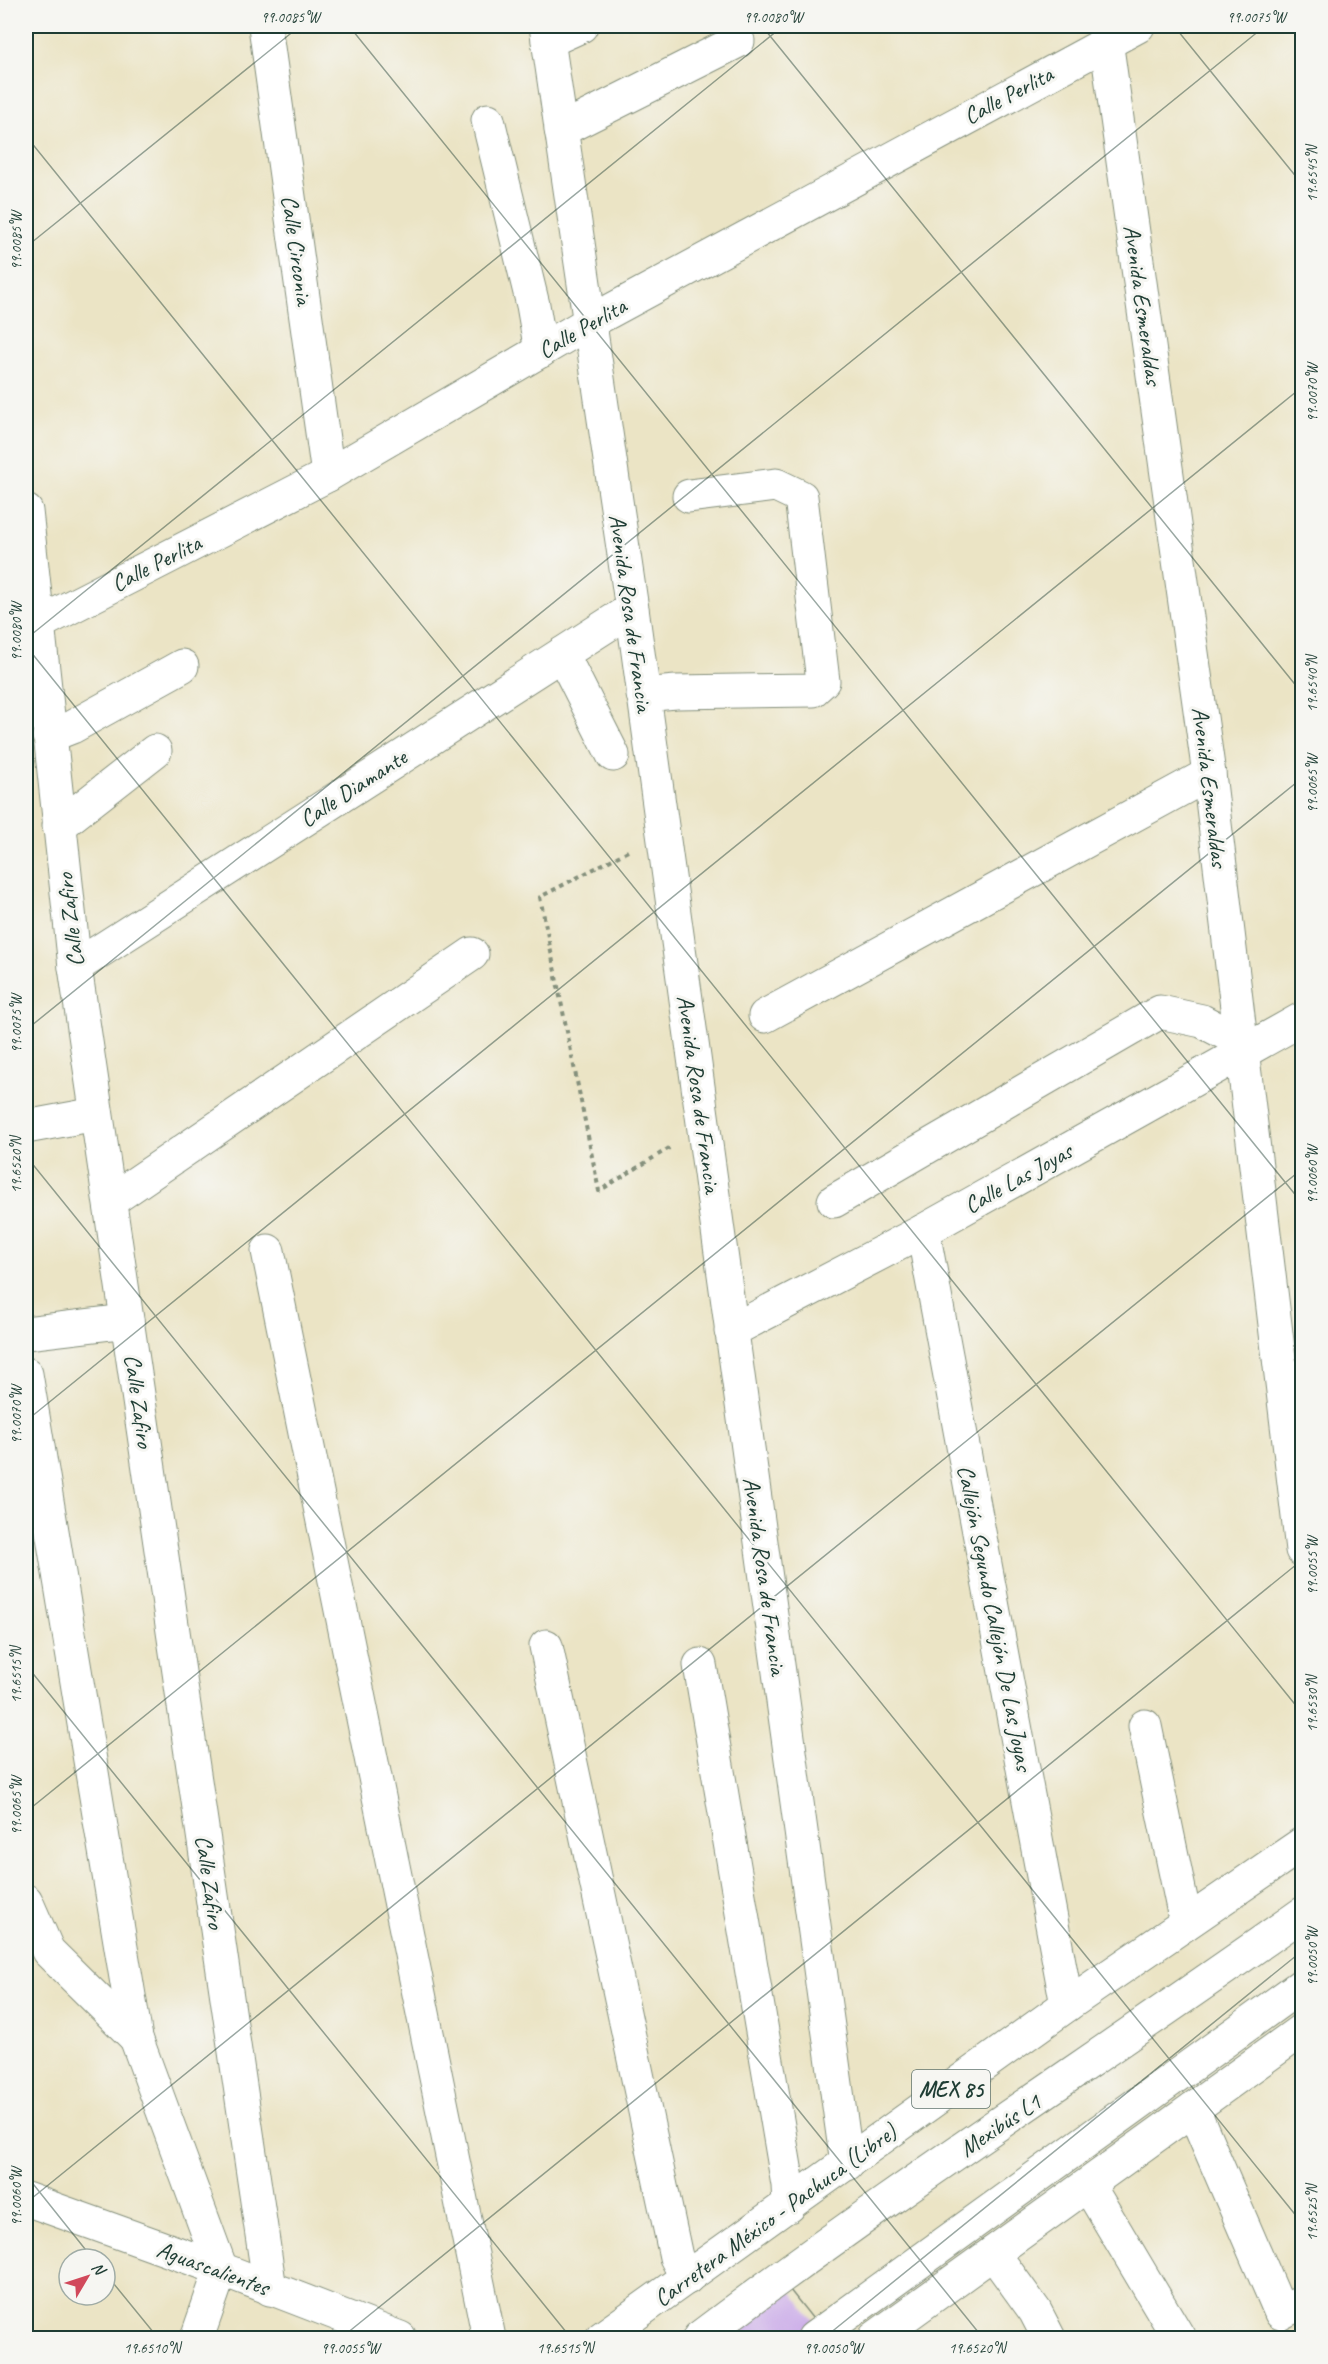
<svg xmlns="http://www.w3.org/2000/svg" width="1328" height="2364" viewBox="0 0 1328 2364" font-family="Caveat,sans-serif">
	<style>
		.building { fill: #ceb1e9 }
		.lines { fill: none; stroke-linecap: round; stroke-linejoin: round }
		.minor-casing { stroke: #85907c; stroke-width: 35 }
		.major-casing { stroke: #85907c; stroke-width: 35 }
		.path { stroke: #85907c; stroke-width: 4; stroke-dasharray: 4.5 4.5; stroke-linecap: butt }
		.minor { stroke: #fff; stroke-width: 33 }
		.major { stroke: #fff; stroke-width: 33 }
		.ticks { fill: none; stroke: #1f3d34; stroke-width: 1.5; stroke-opacity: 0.45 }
		.labels { text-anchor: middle; stroke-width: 6; stroke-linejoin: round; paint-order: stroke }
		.shield { fill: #f6f6f2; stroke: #60746d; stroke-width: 1.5 }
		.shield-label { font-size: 22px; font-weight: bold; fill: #1f3d34 }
		.street-label { font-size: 24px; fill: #1f3d34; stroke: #f6f6f2 }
		.neatline { fill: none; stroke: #1f3d34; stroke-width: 2 }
		.ticks-label { font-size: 15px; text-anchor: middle; fill: #1f3d34 }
	</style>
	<rect width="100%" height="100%" fill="#f6f6f2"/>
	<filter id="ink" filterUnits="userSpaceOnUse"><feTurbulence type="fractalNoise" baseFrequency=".0167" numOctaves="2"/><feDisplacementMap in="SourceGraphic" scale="12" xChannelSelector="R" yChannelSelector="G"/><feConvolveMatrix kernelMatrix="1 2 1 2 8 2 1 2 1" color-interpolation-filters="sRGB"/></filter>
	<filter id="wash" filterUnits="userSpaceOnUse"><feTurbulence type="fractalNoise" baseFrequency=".008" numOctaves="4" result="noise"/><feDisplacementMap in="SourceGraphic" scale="24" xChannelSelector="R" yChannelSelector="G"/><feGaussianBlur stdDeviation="1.35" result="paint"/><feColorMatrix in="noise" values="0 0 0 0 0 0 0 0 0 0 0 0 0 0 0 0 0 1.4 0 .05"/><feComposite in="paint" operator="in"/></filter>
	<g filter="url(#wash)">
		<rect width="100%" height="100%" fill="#ebe4c5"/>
		<g id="blocks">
			<!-- building -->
			<polygon class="building" points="786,2285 817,2324 798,2338 716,2338"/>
		</g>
	</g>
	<g filter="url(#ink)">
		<use href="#blocks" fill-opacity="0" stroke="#85907c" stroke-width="1.5"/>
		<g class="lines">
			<!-- minor casing -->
			<g class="minor-casing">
				<g id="minor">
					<polyline points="265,26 328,475"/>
					<polyline points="546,26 632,609 847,2164"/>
					<polyline points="1104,26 1209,774 1302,1550"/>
					<polyline points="548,41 581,26"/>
					<polyline points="488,120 533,305 541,351"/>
					<polyline points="561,130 738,41"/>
					<polyline points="26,511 75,967 270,2289"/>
					<polyline points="26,630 328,475 588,323 1138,26"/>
					<polyline points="562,654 613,755"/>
					<polyline points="643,695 676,692 813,690 823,681 801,497 776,485 689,496"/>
					<polyline points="49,736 72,727 182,666"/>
					<polyline points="59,826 155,751"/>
					<polyline points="75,967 632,609"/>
					<polyline points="765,1016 1209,774"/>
					<polyline points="26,1127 96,1114"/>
					<polyline points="110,1201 472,954"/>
					<polyline points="834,1201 1160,1012 1202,1021 1240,1041"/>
					<polyline points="923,1231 1067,2005"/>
					<polyline points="268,1251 489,2338"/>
					<polyline points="731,1331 923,1231 1302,1019"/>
					<polyline points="26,1333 127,1321"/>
					<polyline points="26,1374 136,2038 221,2269 197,2338"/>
					<polyline points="546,1646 676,2257 687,2278"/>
					<polyline points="700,1665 788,2185 789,2206"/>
					<polyline points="1145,1726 1186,1923"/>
					<polyline points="26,1901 48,1951 136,2038"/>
					<polyline points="1193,2109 1281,2313 1302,2302"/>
					<polyline points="1088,2185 1179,2338"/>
					<polyline points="26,2199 221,2269 400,2338"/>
					<polyline points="993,2253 1035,2311 1049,2338"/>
					<path d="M699,2338C895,2189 1102,2056 1302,1914"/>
					<polyline points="814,2338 1302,1985"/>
				</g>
			</g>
			<!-- major casing -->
			<g class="major-casing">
				<g id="major">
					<polyline points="602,2338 1067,2005 1302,1844"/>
					<polyline points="875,2338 1302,2030"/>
				</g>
			</g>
			<!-- path -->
			<polyline class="path" points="628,851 540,897 599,1191 671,1147"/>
			<!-- minor -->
			<use href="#minor" class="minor"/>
			<!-- major -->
			<use href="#major" class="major"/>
		</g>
	</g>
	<!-- ticks -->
	<path class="ticks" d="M349,26L1302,1203M762,26L1302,693M1174,26L1302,184M26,136L1302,1713M26,247L300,26M26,639L783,26M26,646L1302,2223M26,1030L1265,26M26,1156L983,2338M26,1421L1302,387M26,1665L571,2338M26,1812L1302,778M26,2175L93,2259M26,2203L1302,1169M105,2273L158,2338M341,2338L1302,1560M824,2338L1302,1951"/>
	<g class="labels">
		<!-- shield labels -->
		<rect class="shield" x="912" y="2070" width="78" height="38" rx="4.5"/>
		<g class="shield-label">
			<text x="951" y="2097">MEX 85</text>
		</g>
		<!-- street labels -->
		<g class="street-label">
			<text transform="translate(1008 95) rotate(-28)" y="8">Calle Perlita</text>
			<text transform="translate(297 250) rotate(82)" y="8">Calle Circonia</text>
			<text transform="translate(1143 305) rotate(82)" y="8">Avenida Esmeraldas</text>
			<text transform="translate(582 328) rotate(-30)" y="8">Calle Perlita</text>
			<text transform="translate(156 563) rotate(-27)" y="8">Calle Perlita</text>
			<text transform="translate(631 613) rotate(82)" y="8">Avenida Rosa de Francia</text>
			<text transform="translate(1210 787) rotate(83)" y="8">Avenida Esmeraldas</text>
			<text transform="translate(353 788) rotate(-33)" y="8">Calle Diamante</text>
			<text transform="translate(70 920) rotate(-97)" y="8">Calle Zafiro</text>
			<text transform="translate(699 1094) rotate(82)" y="8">Avenida Rosa de Francia</text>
			<text transform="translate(1018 1178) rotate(-29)" y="8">Calle Las Joyas</text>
			<text transform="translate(139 1401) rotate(82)" y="8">Calle Zafiro</text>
			<text transform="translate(765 1576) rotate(82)" y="8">Avenida Rosa de Francia</text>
			<text transform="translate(995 1618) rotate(79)" y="8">Callejón Segundo Callejón De Las Joyas</text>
			<text transform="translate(210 1882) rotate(82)" y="8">Calle Zafiro</text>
			<text transform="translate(1000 2125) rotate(-34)" y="8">Mexibús L1</text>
			<text transform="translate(775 2215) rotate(-36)" y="8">Carretera México - Pachuca (Libre)</text>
			<text transform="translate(213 2268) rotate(20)" y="8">Aguascalientes</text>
		</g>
	</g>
	<!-- margin -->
	<rect width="1328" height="2364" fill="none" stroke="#f6f6f2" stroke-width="66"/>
	<!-- north arrow -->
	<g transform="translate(87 2277) rotate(51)"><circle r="28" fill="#f6f6f2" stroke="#a0aca6" stroke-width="1.5"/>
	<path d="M0-4.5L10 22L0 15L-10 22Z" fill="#d1495b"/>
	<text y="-9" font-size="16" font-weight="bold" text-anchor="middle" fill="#1f3d34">N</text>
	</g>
	<rect x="33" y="33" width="1262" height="2298" class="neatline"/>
	<g class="ticks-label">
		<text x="290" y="22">99.0085°W</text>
		<text x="773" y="22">99.0080°W</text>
		<text x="1256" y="22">99.0075°W</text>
		<text transform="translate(1312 174) rotate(-90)" y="5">19.6545°N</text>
		<text transform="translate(16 241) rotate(-90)" y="5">99.0085°W</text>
		<text transform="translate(1312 393) rotate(-90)" y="5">99.0070°W</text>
		<text transform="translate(16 632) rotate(-90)" y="5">99.0080°W</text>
		<text transform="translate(1312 684) rotate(-90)" y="5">19.6540°N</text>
		<text transform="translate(1312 784) rotate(-90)" y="5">99.0065°W</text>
		<text transform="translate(16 1024) rotate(-90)" y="5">99.0075°W</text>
		<text transform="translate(16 1165) rotate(-90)" y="5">19.6520°N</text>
		<text transform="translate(1312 1175) rotate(-90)" y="5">99.0060°W</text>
		<text transform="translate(16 1415) rotate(-90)" y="5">99.0070°W</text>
		<text transform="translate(1312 1566) rotate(-90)" y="5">99.0055°W</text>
		<text transform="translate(16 1675) rotate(-90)" y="5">19.6515°N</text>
		<text transform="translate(1312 1704) rotate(-90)" y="5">19.6530°N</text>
		<text transform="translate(16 1806) rotate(-90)" y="5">99.0065°W</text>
		<text transform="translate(1312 1957) rotate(-90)" y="5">99.0050°W</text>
		<text transform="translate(16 2197) rotate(-90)" y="5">99.0060°W</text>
		<text transform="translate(1312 2213) rotate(-90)" y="5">19.6525°N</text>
		<text x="152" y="2353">19.6510°N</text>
		<text x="350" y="2353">99.0055°W</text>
		<text x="565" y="2353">19.6515°N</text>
		<text x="833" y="2353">99.0050°W</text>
		<text x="977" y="2353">19.6520°N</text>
	</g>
</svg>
